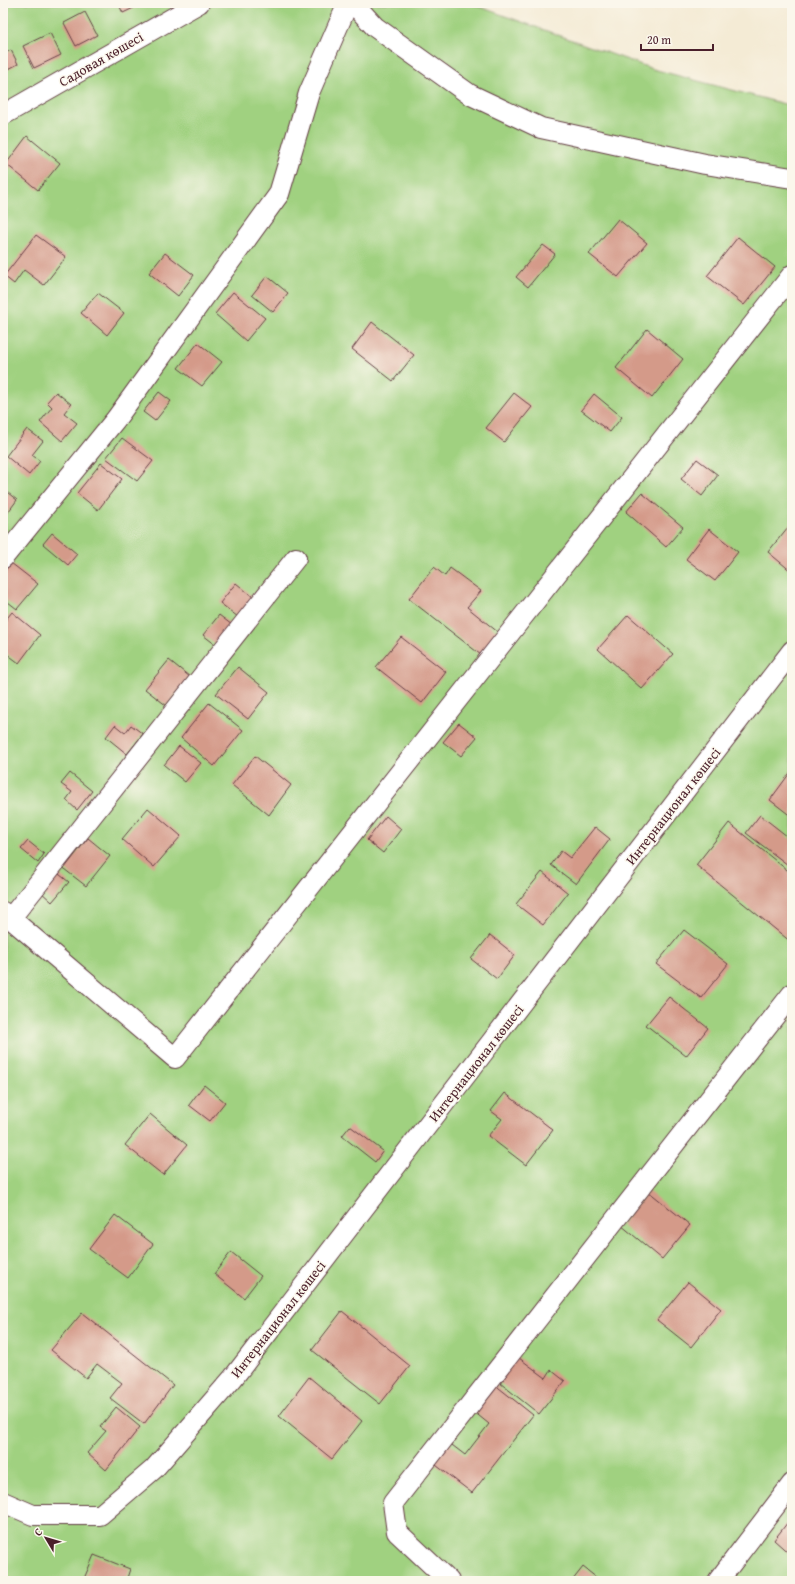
<svg xmlns="http://www.w3.org/2000/svg" width="795" height="1584" viewBox="0 0 795 1584" font-family="'Gentium Book Plus',serif">
	<style>
		.green { fill: #a0d180; stroke: #757856 }
		.building { fill: #d49a89 }
		.lines { fill: none; stroke-linecap: round; stroke-linejoin: round }
		.street-casing { stroke: #643e44; stroke-width: 22 }
		.street { stroke: #fff; stroke-width: 20 }
		.labels { text-anchor: middle; stroke-width: 3; stroke-linejoin: round; paint-order: stroke }
		.street-label { font-size: 14px; fill: #4a1f2b; stroke: #fbf7ec }
	</style>
	<rect width="100%" height="100%" fill="#fbf7ec"/>
	<filter id="ink" filterUnits="userSpaceOnUse"><feTurbulence type="fractalNoise" baseFrequency=".025" numOctaves="2"/><feDisplacementMap in="SourceGraphic" scale="8" xChannelSelector="R" yChannelSelector="G"/><feConvolveMatrix kernelMatrix="1 2 1 2 8 2 1 2 1" color-interpolation-filters="sRGB"/></filter>
	<filter id="wash" filterUnits="userSpaceOnUse"><feTurbulence type="fractalNoise" baseFrequency=".012" numOctaves="4" result="noise"/><feDisplacementMap in="SourceGraphic" scale="16" xChannelSelector="R" yChannelSelector="G"/><feGaussianBlur stdDeviation="0.9" result="paint"/><feColorMatrix in="noise" values="0 0 0 0 0 0 0 0 0 0 0 0 0 0 0 0 0 1.4 0 .05"/><feComposite in="paint" operator="in"/></filter>
	<g filter="url(#wash)">
		<rect width="100%" height="100%" fill="#f4ebd5"/>
		<!-- green -->
		<polygon class="green" points="3,3 469,3 653,69 792,106 792,1581 3,1581"/>
		<g id="blocks">
			<!-- building -->
			<g class="building">
				<polygon points="118,3 144,3 123,13"/>
				<polygon points="85,12 97,35 76,46 64,23"/>
				<polygon points="50,33 61,55 34,68 23,46"/>
				<polygon points="11,50 18,64 3,72 3,54"/>
				<polygon points="27,136 60,163 38,190 6,164"/>
				<polygon points="618,219 647,243 618,277 589,254"/>
				<polygon points="36,235 66,257 44,285 24,270 14,284 4,276"/>
				<polygon points="738,237 775,267 744,305 707,276"/>
				<polygon points="543,245 555,254 528,287 516,277"/>
				<polygon points="165,253 194,275 178,296 149,273"/>
				<polygon points="267,276 288,293 273,312 252,295"/>
				<polygon points="233,292 265,318 246,341 215,314"/>
				<polygon points="98,293 124,313 107,335 81,313"/>
				<polygon points="372,322 414,355 393,381 352,349"/>
				<polygon points="647,329 683,359 652,398 616,368"/>
				<polygon points="198,343 222,362 202,386 178,368"/>
				<polygon points="56,392 71,404 64,413 77,423 62,441 40,422 52,407 47,402"/>
				<polygon points="159,392 171,401 155,421 143,412"/>
				<polygon points="514,393 532,407 504,442 486,428"/>
				<polygon points="594,394 622,417 610,432 581,410"/>
				<polygon points="27,429 43,441 32,455 40,461 29,475 6,456"/>
				<polygon points="122,438 153,461 137,481 106,458"/>
				<polygon points="697,459 718,475 702,496 681,479"/>
				<polygon points="101,463 122,479 98,510 77,493"/>
				<polygon points="3,489 17,500 3,519"/>
				<polygon points="642,493 683,527 666,547 626,512"/>
				<polygon points="792,522 792,572 768,552"/>
				<polygon points="709,529 738,552 715,581 686,559"/>
				<polygon points="52,533 77,554 68,565 43,544"/>
				<polygon points="11,563 38,584 17,609 3,598 3,573"/>
				<polygon points="434,567 445,576 450,568 481,591 467,607 499,633 481,655 409,599"/>
				<polygon points="236,583 253,597 238,617 220,603"/>
				<polygon points="12,612 40,635 19,663 3,651 3,623"/>
				<polygon points="219,615 232,625 216,645 203,635"/>
				<polygon points="628,615 673,654 642,689 598,649"/>
				<polygon points="401,637 446,672 422,703 376,667"/>
				<polygon points="169,660 190,677 167,706 145,689"/>
				<polygon points="238,667 269,692 248,719 216,694"/>
				<polygon points="209,703 243,730 214,766 181,738"/>
				<polygon points="459,723 477,737 461,756 443,742"/>
				<polygon points="115,725 125,733 131,725 143,734 127,754 106,737"/>
				<polygon points="179,746 201,763 185,782 164,765"/>
				<polygon points="255,756 291,785 269,815 232,785"/>
				<polygon points="792,770 792,817 770,800"/>
				<polygon points="70,773 92,791 77,810 66,800 72,792 61,784"/>
				<polygon points="148,808 181,836 154,867 122,839"/>
				<polygon points="760,815 792,840 792,868 746,833"/>
				<polygon points="386,816 401,829 383,853 367,840"/>
				<polygon points="729,823 792,874 791,942 696,865"/>
				<polygon points="595,827 610,839 576,884 551,865 561,851 570,858"/>
				<polygon points="88,838 110,856 86,886 64,869"/>
				<polygon points="28,841 44,854 38,863 21,849"/>
				<polygon points="55,871 69,882 52,902 40,891"/>
				<polygon points="542,872 568,893 543,925 516,904"/>
				<polygon points="684,930 728,964 701,998 656,964"/>
				<polygon points="490,935 515,955 497,979 471,959"/>
				<polygon points="669,997 708,1028 686,1056 646,1025"/>
				<polygon points="204,1085 225,1102 210,1121 189,1105"/>
				<polygon points="505,1093 553,1130 526,1165 488,1136 502,1119 491,1111"/>
				<polygon points="150,1114 187,1145 163,1175 125,1145"/>
				<polygon points="350,1126 383,1151 375,1162 342,1136"/>
				<polygon points="648,1191 690,1225 662,1259 621,1225"/>
				<polygon points="115,1215 153,1244 128,1278 89,1249"/>
				<polygon points="231,1252 261,1276 244,1298 214,1274"/>
				<polygon points="688,1282 721,1309 691,1347 657,1320"/>
				<polygon points="342,1311 410,1366 380,1404 312,1350"/>
				<polygon points="82,1313 173,1385 144,1424 110,1398 122,1383 97,1364 86,1378 51,1350"/>
				<polygon points="515,1355 546,1378 551,1370 565,1381 539,1414 495,1379"/>
				<polygon points="309,1377 362,1421 332,1459 279,1416"/>
				<polygon points="494,1384 533,1415 472,1493 432,1462 448,1442 465,1455 489,1424 473,1411"/>
				<polygon points="116,1407 140,1427 106,1470 87,1453 106,1431 100,1427"/>
				<polygon points="788,1522 792,1525 792,1556 774,1540"/>
				<polygon points="94,1555 130,1569 126,1581 83,1581"/>
				<polygon points="583,1567 597,1578 595,1581 572,1581"/>
			</g>
		</g>
	</g>
	<g filter="url(#ink)">
		<use href="#blocks" fill-opacity="0" stroke="#643e44" stroke-width="1"/>
		<g class="lines">
			<!-- street casing -->
			<g class="street-casing">
				<g id="street">
					<polyline points="353,3 375,27 469,94 541,128 705,164 792,178"/>
					<polyline points="3,115 199,3"/>
					<polyline points="3,558 116,419 279,194 309,93 348,3"/>
					<polyline points="3,912 175,1058 792,275"/>
					<polyline points="10,919 296,558"/>
					<polyline points="3,1502 33,1515 100,1515 154,1469 233,1378 792,651"/>
					<polyline points="449,1581 397,1532 393,1503 792,994"/>
					<polyline points="718,1581 792,1484"/>
				</g>
			</g>
			<!-- street -->
			<use href="#street" class="street"/>
		</g>
	</g>
	<g class="labels">
		<!-- street labels -->
		<g class="street-label">
			<text transform="translate(101 59) rotate(-30)" y="5">Садовая көшесі</text>
			<text transform="translate(673 806) rotate(-52)" y="5">Интернационал көшесі</text>
			<text transform="translate(476 1063) rotate(-52)" y="5">Интернационал көшесі</text>
			<text transform="translate(278 1319) rotate(-52)" y="5">Интернационал көшесі</text>
		</g>
	</g>
	<!-- margin -->
	<rect width="795" height="1584" fill="none" stroke="#fbf7ec" stroke-width="16"/>
	<!-- north arrow -->
	<g transform="translate(46 1538) rotate(308)" stroke="#fbf7ec" stroke-width="3" paint-order="stroke">
	<path d="M0-3L7 15L0 10L-7 15Z" fill="#4a1f2b"/>
	<text y="-6" font-size="11" font-weight="bold" text-anchor="middle" fill="#4a1f2b">С</text>
	</g>
	<!-- scale -->
	<path d="M641 44v6h72v-6" fill="none" stroke="#4a1f2b" stroke-width="2"/>
	<text x="647" y="44" font-size="12" fill="#4a1f2b" stroke="#fbf7ec" stroke-width="3" paint-order="stroke">20 m</text>
</svg>
